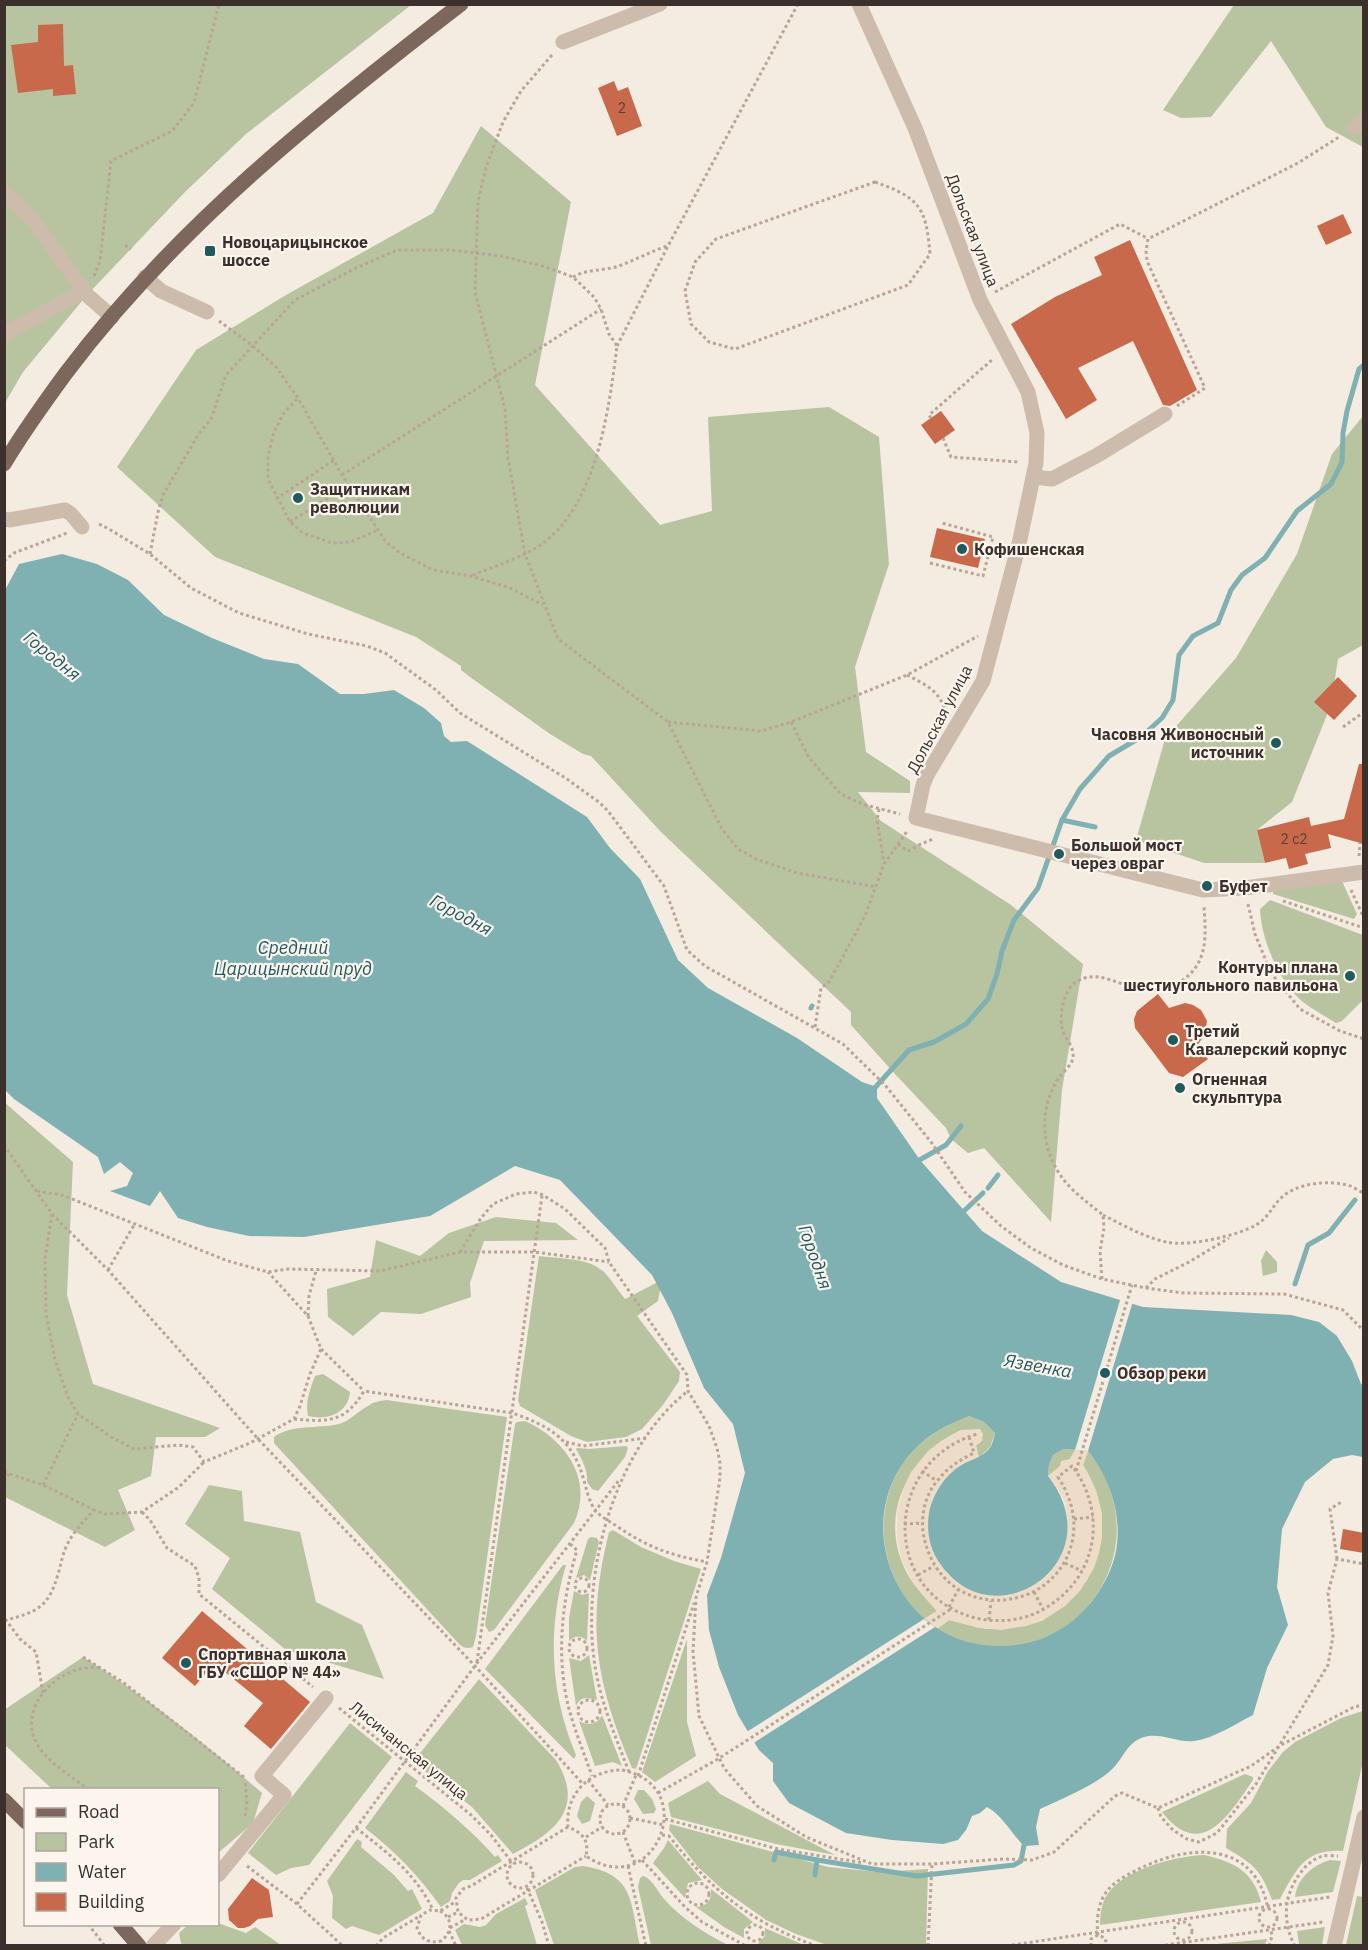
<svg xmlns="http://www.w3.org/2000/svg" width="1368" height="1950" viewBox="0 0 1368 1950" font-family="'IBM Plex Sans',sans-serif">
	<style>
		.green { fill: #b8c4a0 }
		.plaza { fill: #ecdcc8 }
		.water { fill: #7fb0b2; fill-rule: evenodd }
		.pier { fill: #f4ebe1 }
		.lines { fill: none; stroke-linecap: round; stroke-linejoin: round }
		.stream { stroke: #7fb0b2; stroke-width: 5 }
		.building { fill: #c8694b }
		.path { stroke: #b9a596; stroke-width: 3; stroke-dasharray: 3 3; stroke-linecap: butt }
		.minor { stroke: #cdbbac; stroke-width: 15 }
		.major { stroke: #7d675c; stroke-width: 15 }
		.minor-bridge { stroke: #cdbbac; stroke-width: 15 }
		.poi-dot { fill: #1f5a5e; stroke: #fbf5ee; stroke-width: 2 }
		.labels { text-anchor: middle; stroke-width: 4.5; stroke-linejoin: round; paint-order: stroke }
		.number-label { font-size: 14px; fill: #5e3e33 }
		.street-label { font-size: 16px; fill: #3b302b; stroke: #fbf5ee }
		.poi-label { font-size: 16px; font-weight: bold; fill: #3b302b; stroke: #fbf5ee; text-anchor: start }
		.water-label { font-size: 18px; font-style: italic; fill: #1f5a5e; stroke: #fbf5ee }
	</style>
	<rect width="100%" height="100%" fill="#f4ebe1"/>
	<!-- green -->
	<g class="green">
		<polygon points="4,5 411,5 246,134 185,192 87,295 23,372 5,403"/>
		<polygon points="1234,5 1363,5 1363,147 1326,127 1271,41 1211,117 1181,118 1163,110"/>
		<polygon points="481,126 571,202 535,385 660,525 712,511 708,417 829,407 879,437 889,564 855,667 866,752 910,781 910,793 858,792 881,821 1011,905 1083,964 1062,1090 1051,1222 984,1148 968,1153 951,1139 946,1128 894,1073 851,1025 851,1012 661,832 591,756 583,754 550,734 470,677 461,670 461,666 416,637 215,557 117,467 196,350 286,295 433,213"/>
		<polygon points="1363,416 1363,645 1338,659 1331,705 1292,802 1257,830 1265,863 1204,863 1136,840 1165,739 1236,658 1297,554 1332,454"/>
		<polygon points="1341,879 1357,914 1354,919 1273,894 1273,887"/>
		<path d="M1270,900L1363,935V1000L1342,1021L1336,1023C1325,1016 1313,1010 1303,1002C1279,982 1261,939 1260,909Z"/>
		<polygon points="4,1102 73,1162 67,1295 93,1384 220,1428 205,1437 156,1437 151,1476 118,1490 135,1530 105,1547 5,1497"/>
		<polygon points="496,1217 556,1223 578,1240 484,1241 470,1283 471,1297 421,1314 381,1312 353,1336 328,1317 327,1289 370,1277 376,1240 420,1256 449,1233"/>
		<polygon points="1266,1250 1277,1262 1277,1272 1263,1276 1261,1261"/>
		<path d="M539,1256C560,1259 588,1257 604,1272C612,1280 618,1291 625,1299L662,1280L658,1301L637,1316L680,1372L679,1381L663,1405L642,1429L626,1437L587,1442L571,1436L520,1406L518,1400Z"/>
		<path d="M323,1374L350,1392C348,1413 328,1421 308,1416C305,1402 310,1389 315,1376Z"/>
		<path d="M386,1400L507,1417L476,1636L473,1647C468,1649 464,1648 460,1645L274,1443V1437C291,1424 318,1429 339,1424C350,1421 358,1411 368,1406C373,1402 380,1401 386,1400Z"/>
		<path d="M969,1416L984,1422L995,1433L990,1447L979,1458L976,1446L961,1430C910,1456 879,1511 904,1567C912,1585 925,1597 937,1611L924,1619C877,1577 869,1501 911,1453C927,1435 947,1425 969,1416Z"/>
		<path d="M525,1421C565,1439 594,1479 574,1523L494,1630L489,1632L485,1625L515,1424L517,1422Z"/>
		<path d="M626,1446L628,1448L625,1457L598,1491L592,1489L587,1482C588,1470 582,1460 576,1449L577,1448L589,1449Z"/>
		<polygon points="1064,1449 1075,1450 1070,1459 1048,1476 1049,1465 1053,1455"/>
		<path d="M1088,1451C1173,1558 1054,1697 937,1629L949,1620L987,1629L1086,1582C1107,1543 1107,1503 1083,1465Z"/>
		<polygon points="209,1485 242,1491 244,1521 300,1532 316,1602 362,1625 384,1679 286,1650 212,1589 230,1558 185,1524"/>
		<path d="M613,1530L641,1547L674,1561L701,1569L636,1769L632,1768C595,1680 586,1625 609,1532Z"/>
		<polygon points="591,1537 597,1538 599,1542 590,1580 584,1575 576,1578 588,1539"/>
		<path d="M563,1565H566C547,1629 550,1694 576,1755L574,1759L485,1669Z"/>
		<path d="M574,1591L582,1595L589,1593L587,1641C581,1635 575,1635 569,1641V1618Z"/>
		<polygon points="687,1639 687,1722 696,1756 655,1782 642,1772"/>
		<path d="M589,1655L597,1700C587,1698 581,1696 576,1706L569,1658L581,1661Z"/>
		<path d="M83,1657C146,1697 206,1744 262,1793L253,1823L218,1853V1790L52,1789L5,1745L4,1710Z"/>
		<path d="M479,1679L556,1760C586,1809 554,1833 513,1854L472,1807L413,1762Z"/>
		<path d="M1363,1711V1761L1343,1851C1305,1849 1297,1868 1280,1899L1272,1900C1260,1868 1254,1865 1226,1848L1227,1829L1251,1803L1268,1771L1283,1752L1295,1742L1341,1718Z"/>
		<path d="M602,1715L622,1766L613,1762L595,1766L579,1721C588,1726 597,1725 602,1715Z"/>
		<polygon points="350,1723 392,1757 309,1865 291,1868 276,1875 248,1853"/>
		<path d="M406,1772L418,1781L415,1786C445,1808 471,1830 495,1857L498,1855L502,1861L470,1880H463L459,1883L452,1893L450,1901L441,1907C419,1876 395,1851 365,1828Z"/>
		<path d="M1245,1774L1253,1777V1780C1229,1815 1201,1862 1162,1812Z"/>
		<polygon points="708,1781 720,1794 835,1855 776,1844 671,1817 668,1803"/>
		<polygon points="638,1790 644,1790 652,1799 656,1809 654,1813 643,1814 634,1799"/>
		<polygon points="587,1796 595,1803 590,1821 582,1824 577,1816 581,1802"/>
		<polygon points="670,1824 828,1867 879,1872 928,1869 926,1945 827,1945 796,1934 766,1920 722,1889 698,1867 669,1830"/>
		<polygon points="357,1839 362,1842 361,1847 394,1875 408,1891 412,1889 422,1909 379,1935 352,1926 346,1929 332,1918 333,1896 327,1881"/>
		<polygon points="668,1840 702,1880 688,1883 685,1898 653,1863 664,1848"/>
		<path d="M1204,1855C1234,1862 1253,1871 1261,1902L1100,1925C1100,1916 1101,1907 1105,1898C1120,1870 1175,1856 1204,1855Z"/>
		<path d="M1330,1860L1341,1861L1333,1892L1295,1897C1297,1878 1313,1865 1330,1860Z"/>
		<path d="M583,1866C635,1874 630,1902 640,1945H554L535,1890L575,1867Z"/>
		<path d="M643,1876C653,1879 658,1893 665,1900C682,1919 706,1934 728,1945H651L638,1887L640,1878Z"/>
		<path d="M711,1889L753,1922L744,1929V1938L724,1927L696,1907C707,1906 712,1901 711,1889Z"/>
		<polygon points="1357,1896 1363,1897 1363,1945 1346,1945"/>
		<polygon points="525,1898 528,1904 525,1906 537,1945 462,1945 455,1930 464,1924 480,1927 486,1925 496,1914"/>
		<polygon points="218,1923 246,1933 255,1927 281,1945 186,1946 181,1943 179,1933 188,1925"/>
		<polygon points="1325,1927 1322,1945 1299,1944 1297,1931"/>
		<polygon points="765,1928 804,1945 761,1945 758,1943 765,1936"/>
		<polygon points="1267,1939 1265,1945 1206,1945"/>
	</g>
	<!-- plaza -->
	<polygon class="plaza" points="980,1429 983,1434 982,1441 976,1446 979,1458 964,1464 951,1473 941,1485 933,1499 931,1546 937,1560 947,1573 958,1584 988,1595 1004,1595 1019,1592 1068,1519 1065,1503 1058,1489 1048,1476 1060,1466 1061,1461 1070,1459 1075,1450 1088,1451 1083,1465 1096,1490 1102,1513 1102,1538 1099,1553 1094,1568 1080,1591 1065,1606 1042,1621 1026,1626 1001,1630 979,1628 949,1620 937,1629 924,1619 937,1611 913,1583 901,1558 897,1538 897,1512 904,1487 911,1472 928,1451 941,1441 961,1430"/>
	<!-- water -->
	<path class="water" d="M62,554L97,564L128,580L164,615L212,638L264,659L298,664L340,694H364L394,690L424,708L441,723L444,736L451,742L467,741L587,817L610,848L640,879L678,960L708,988L797,1038L862,1082L877,1087V1098L920,1160L982,1231L1061,1282L1143,1307L1291,1315L1319,1322L1337,1336L1352,1361L1361,1384L1363,1385V1457L1352,1455L1333,1459L1305,1482L1282,1529L1277,1587L1288,1625L1267,1668L1253,1715C1235,1724 1215,1738 1194,1741C1178,1743 1160,1732 1144,1737C1125,1743 1123,1761 1109,1772C1088,1789 1063,1798 1040,1809L1036,1827L1039,1845L1024,1846C1011,1833 1003,1816 987,1807L980,1813L972,1816L966,1830L958,1840L943,1844L892,1840L846,1833L789,1803L773,1781V1763L759,1750L738,1715L719,1667L709,1630L707,1595L721,1558L745,1473L733,1424L704,1388L672,1313L652,1275L560,1180L515,1166L430,1216L304,1237L249,1236L207,1227L178,1218L160,1191L150,1206L110,1191L127,1186L133,1173L120,1162L104,1174L98,1157L14,1099L5,1090L4,592L19,564ZM969,1416L984,1422L995,1433C994,1437 993,1442 991,1446C985,1456 974,1459 965,1463C946,1473 933,1493 929,1513C926,1531 930,1551 941,1565C996,1642 1114,1560 1048,1476L1049,1465L1053,1455L1064,1449L1088,1451C1115,1485 1128,1534 1108,1575C1094,1605 1071,1627 1041,1639C1022,1646 1002,1647 983,1645C893,1633 851,1520 912,1452C928,1434 947,1425 969,1416Z"/>
	<!-- pier -->
	<g class="pier">
		<polygon points="1121,1297 1133,1301 1088,1451 1075,1450"/>
		<polygon points="924,1619 935,1627 752,1744 745,1733"/>
	</g>
	<g class="lines">
		<!-- stream -->
		<g class="stream">
			<polyline points="1062,820 1095,827"/>
			<polyline points="811,1008 812,1006"/>
			<polyline points="872,1091 909,1050 934,1042 966,1024 988,999 997,974 1002,951 1014,920 1038,888 1062,820 1080,789 1109,756 1141,737 1162,718 1173,700 1179,655 1193,636 1218,623 1231,590 1242,575 1265,558 1297,511 1331,484 1342,462 1343,433 1347,411 1359,369 1364,365"/>
			<polyline points="916,1162 946,1145 961,1126"/>
			<polyline points="988,1188 998,1175"/>
			<polyline points="964,1211 983,1193"/>
			<polyline points="1295,1284 1308,1245 1329,1233 1355,1200"/>
			<polyline points="774,1860 776,1852 817,1860"/>
			<polyline points="815,1875 817,1860 917,1876 1014,1865 1021,1861 1025,1840"/>
		</g>
	</g>
	<!-- building -->
	<g class="building">
		<polygon points="63,24 64,66 73,65 76,94 53,96 53,89 18,93 11,45 38,42 38,25"/>
		<polygon points="614,81 618,91 628,87 642,126 617,136 598,88"/>
		<polygon points="1343,214 1352,233 1326,245 1317,226"/>
		<polygon points="1130,240 1197,390 1170,406 1163,405 1133,341 1078,368 1097,400 1066,419 1011,324 1055,297 1102,275 1094,257"/>
		<polygon points="941,411 955,430 935,444 921,425"/>
		<polygon points="937,528 985,539 978,568 930,557"/>
		<polygon points="1338,677 1357,696 1334,720 1314,702"/>
		<polygon points="1359,764 1364,764 1364,844 1328,834 1331,848 1305,854 1308,864 1289,869 1286,858 1265,863 1257,830 1309,817 1311,826 1344,819"/>
		<polygon points="1158,994 1169,1008 1185,1003 1193,1005 1201,1010 1207,1021 1205,1034 1197,1046 1208,1059 1183,1077 1169,1073 1135,1028 1134,1019 1137,1011"/>
		<polygon points="1343,1529 1364,1533 1364,1553 1340,1549"/>
		<polygon points="202,1611 310,1702 271,1749 244,1726 263,1703 214,1663 195,1686 162,1658"/>
		<polygon points="252,1878 269,1890 273,1917 258,1919 250,1926 244,1928 238,1928 229,1920 228,1909"/>
	</g>
	<g class="lines">
		<!-- path -->
		<g class="path">
			<polyline points="552,55 521,91 503,122 486,167 478,202 475,292 505,409 508,458 525,554 558,639 668,722 722,829 738,849 756,859 797,873 877,887"/>
			<path d="M875,182C920,198 926,207 930,254L908,285L735,349L709,342L691,324L685,291L695,262L716,239Z"/>
			<polyline points="125,245 131,249"/>
			<polyline points="204,246 210,251"/>
			<polyline points="94,276 100,261 111,161 172,131 194,103 219,4"/>
			<path d="M573,277C586,269 604,271 619,266C635,260 650,252 667,246"/>
			<polyline points="995,292 1120,224 1147,238"/>
			<polyline points="219,321 253,346 276,367 298,398 342,475 386,542 400,553 433,570 471,576 510,588 543,605"/>
			<polyline points="617,346 668,246 798,4"/>
			<polyline points="297,399 283,414 273,435 268,456 268,479 290,522 303,533 332,543 350,542 376,531"/>
			<polyline points="1177,406 1205,388 1147,261 1146,251 1148,239 1298,163 1339,137"/>
			<polyline points="931,418 929,415 993,359"/>
			<polyline points="943,438 951,457 1019,462"/>
			<polyline points="342,475 601,309"/>
			<polyline points="276,499 334,460"/>
			<polyline points="290,522 348,485"/>
			<polyline points="99,524 109,529 150,554 191,588 239,613 308,634 367,646 385,653 436,690 460,713 567,779 600,803 608,811 664,886 687,950 705,966 843,1044 885,1085 931,1142 965,1192 1001,1226 1031,1248 1063,1265 1102,1279 1146,1288 1183,1293 1284,1294 1343,1310 1364,1331"/>
			<path d="M150,554L158,512L163,495L198,435L211,419L226,375L295,300L356,268L397,250H450L501,256L546,267L573,277L594,297L601,309L609,334L617,346C609,409 597,504 542,544C521,558 495,566 471,576"/>
			<polyline points="981,554 988,556"/>
			<polyline points="4,561 14,553 67,533"/>
			<polyline points="930,563 983,576 993,537 942,523"/>
			<path d="M907,675C924,684 941,691 945,712"/>
			<polyline points="668,722 761,731 791,722 907,675 978,636"/>
			<polyline points="791,722 809,758 841,794 862,804 900,814"/>
			<polyline points="1343,727 1364,712"/>
			<polyline points="879,809 877,820 884,863"/>
			<polyline points="898,844 908,851 921,844 933,839"/>
			<polyline points="1359,856 1360,843"/>
			<polyline points="1351,890 1364,918"/>
			<polyline points="1283,901 1364,928"/>
			<polyline points="1248,904 1255,934 1271,973 1300,1009 1340,1031 1364,1039"/>
			<polyline points="815,1027 821,988 829,982 865,916 884,864 908,830"/>
			<polyline points="4,1145 52,1214 108,1270 258,1439 475,1666 583,1784"/>
			<polyline points="37,1191 62,1195 228,1261 268,1272 288,1269 380,1271 460,1252 535,1252 609,1262"/>
			<polyline points="52,1214 45,1258 46,1313 55,1360 68,1397 78,1414 111,1437 134,1449 178,1445 193,1447 204,1462 250,1443 294,1419 300,1406 310,1374 321,1349 308,1316 268,1272"/>
			<path d="M1103,1215C1123,1225 1144,1237 1166,1242C1187,1247 1237,1236 1256,1225C1268,1218 1272,1207 1281,1198C1297,1183 1326,1180 1347,1185C1353,1186 1358,1191 1364,1193"/>
			<polyline points="460,1252 481,1218 493,1204 516,1194 534,1192 543,1195 565,1209 605,1248 609,1262 687,1375 688,1391 709,1426 717,1448 720,1463 720,1478 707,1562 696,1597 693,1652 699,1716 724,1768 757,1806 806,1837 872,1864 932,1864 1003,1859 1032,1860 1054,1852 1115,1796 1122,1793 1158,1808 1251,1766 1281,1745 1354,1707 1364,1705"/>
			<polyline points="108,1270 134,1225"/>
			<path d="M1102,1279L1100,1251L1104,1228L1103,1215C1092,1206 1081,1198 1071,1188C1042,1159 1036,1114 1058,1079C1063,1071 1075,1064 1073,1053C1072,1044 1064,1037 1062,1028C1059,1015 1064,989 1076,982C1096,969 1118,984 1137,989C1163,994 1192,982 1201,957C1207,941 1205,924 1204,907"/>
			<polyline points="1146,1288 1155,1279 1189,1262 1229,1238"/>
			<polyline points="308,1316 309,1296 316,1271"/>
			<polyline points="321,1349 364,1391"/>
			<path d="M294,1419C328,1422 345,1423 364,1391L512,1413C548,1425 572,1439 583,1477C586,1487 589,1503 596,1511C601,1517 609,1521 615,1525C647,1547 669,1555 707,1562"/>
			<path d="M969,1437L974,1453C960,1460 948,1467 938,1480C926,1493 921,1513 923,1531C930,1583 976,1613 1026,1595C1045,1588 1060,1573 1068,1555C1079,1527 1074,1502 1058,1477L1072,1466C1094,1494 1100,1532 1085,1565C1075,1587 1056,1604 1034,1614C1017,1621 998,1622 980,1619C881,1598 880,1463 977,1434"/>
			<polyline points="566,1442 583,1446 646,1438"/>
			<polyline points="922,1471 937,1481"/>
			<polyline points="1076,1471 1132,1285"/>
			<polyline points="4,1472 43,1485 94,1510"/>
			<polyline points="4,1481 9,1474"/>
			<polyline points="43,1485 78,1414"/>
			<polyline points="142,1512 150,1520 167,1548 195,1566 199,1578 199,1594 313,1687"/>
			<polyline points="1074,1519 1093,1517"/>
			<polyline points="904,1524 922,1523"/>
			<path d="M570,1544L577,1550C562,1600 556,1654 568,1705C574,1729 584,1753 592,1776"/>
			<polyline points="1337,1559 1330,1509 1343,1501"/>
			<polyline points="1065,1563 1082,1571"/>
			<polyline points="918,1575 934,1566"/>
			<circle cx="582" cy="1585" r="7"/>
			<polyline points="1034,1592 1043,1609"/>
			<polyline points="949,1607 958,1590"/>
			<polyline points="989,1620 991,1601"/>
			<circle cx="578" cy="1648" r="9"/>
			<polyline points="83,1657 124,1683 245,1778"/>
			<polyline points="477,1662 542,1196"/>
			<path d="M43,1693L36,1652L20,1639L6,1620C37,1612 49,1607 58,1574C61,1565 62,1556 66,1547C73,1532 83,1522 94,1510L105,1514L142,1512L179,1487L204,1462"/>
			<circle cx="589" cy="1711" r="11"/>
			<polyline points="339,1708 471,1815 491,1835 513,1864"/>
			<path d="M622,1770C703,1786 654,1903 586,1856C589,1840 583,1833 568,1827C565,1794 589,1770 622,1770Z"/>
			<path d="M629,1772C615,1735 599,1699 594,1659C582,1570 615,1448 688,1391"/>
			<polyline points="638,1776 694,1603"/>
			<polyline points="588,1780 608,1805"/>
			<path d="M89,1790C72,1776 44,1761 35,1740C19,1703 62,1663 99,1668"/>
			<polyline points="658,1793 718,1759 951,1609"/>
			<circle cx="615" cy="1819" r="15"/>
			<polyline points="623,1806 636,1775"/>
			<polyline points="1158,1808 1161,1817 1173,1830 1187,1839 1199,1842 1217,1833 1256,1784 1328,1665 1333,1636 1328,1593 1337,1559 1364,1564"/>
			<polyline points="245,1816 247,1802 245,1781"/>
			<polyline points="630,1818 664,1825"/>
			<polyline points="665,1819 778,1849 864,1863"/>
			<polyline points="568,1827 471,1886 463,1889 456,1898 458,1912 468,1920 481,1919 586,1856"/>
			<path d="M356,1828C387,1852 416,1874 433,1910"/>
			<polyline points="623,1832 635,1863"/>
			<path d="M662,1835L669,1836C713,1892 749,1921 816,1946"/>
			<polyline points="586,1837 602,1827"/>
			<polyline points="642,1860 685,1907 702,1922 746,1946"/>
			<circle cx="520" cy="1875" r="13"/>
			<polyline points="247,1866 297,1904 343,1946"/>
			<polyline points="628,1866 646,1946"/>
			<circle cx="698" cy="1894" r="11"/>
			<polyline points="527,1888 542,1922 549,1946"/>
			<polyline points="297,1904 356,1828 477,1663 620,1479"/>
			<circle cx="1268" cy="1918" r="9"/>
			<path d="M440,1911C453,1918 453,1932 441,1941C429,1944 421,1939 417,1928L421,1915L430,1910L440,1911L455,1902"/>
			<polyline points="448,1917 458,1912"/>
			<circle cx="1183" cy="1931" r="9"/>
			<polyline points="88,1924 105,1946"/>
			<circle cx="755" cy="1933" r="8"/>
			<polyline points="450,1928 466,1919"/>
			<polyline points="449,1931 456,1946"/>
			<path d="M1098,1935C1096,1921 1098,1902 1107,1891C1116,1880 1129,1874 1141,1868C1192,1843 1256,1842 1268,1909"/>
			<polyline points="376,1946 383,1938 420,1916"/>
			<polyline points="928,1946 932,1864"/>
			<polyline points="1006,1946 1330,1897"/>
			<polyline points="1091,1946 1091,1939 1098,1935 1105,1938 1107,1946"/>
			<polyline points="1159,1946 1323,1922"/>
			<polyline points="1269,1946 1272,1936 1271,1930"/>
			<path d="M1295,1946C1288,1934 1285,1917 1287,1904C1289,1886 1305,1860 1323,1856C1327,1855 1334,1856 1338,1856"/>
		</g>
		<!-- minor -->
		<g class="minor">
			<polyline points="859,4 915,128 980,300 1028,392 1037,433 1036,463 1019,544 983,681 927,775 923,785 916,818 936,823"/>
			<polyline points="563,42 660,4"/>
			<polyline points="1354,128 1364,120"/>
			<polyline points="4,192 33,220 87,295 112,317"/>
			<polyline points="145,277 161,291 207,312"/>
			<polyline points="4,336 13,329 84,291"/>
			<polyline points="1034,477 1052,479 1096,456 1165,414"/>
			<polyline points="4,519 9,520 65,510 71,514 82,527"/>
			<polyline points="1159,879 1203,890 1245,888 1364,872"/>
			<polyline points="218,1875 284,1795 262,1776 326,1698"/>
			<polyline points="153,1946 174,1924"/>
			<polyline points="1334,1946 1364,1817"/>
		</g>
		<!-- major -->
		<g class="major">
			<path d="M4,464C23,432 44,403 66,373C175,228 318,114 461,4"/>
			<polyline points="4,1800 26,1822"/>
			<polyline points="120,1924 139,1946"/>
		</g>
		<!-- minor-bridge -->
		<polyline class="minor-bridge" points="936,823 1159,879"/>
	</g>
	<!-- markers -->
	<g class="poi-dot">
		<rect x="204" y="245" width="12" height="12" rx="3"/>
		<circle cx="298" cy="498" r="6"/>
		<circle cx="962" cy="549" r="6"/>
		<circle cx="1276" cy="743" r="6"/>
		<circle cx="1059" cy="854" r="6"/>
		<circle cx="1207" cy="886" r="6"/>
		<circle cx="1350" cy="976" r="6"/>
		<circle cx="1173" cy="1040" r="6"/>
		<circle cx="1180" cy="1088" r="6"/>
		<circle cx="1105" cy="1373" r="6"/>
		<circle cx="186" cy="1663" r="6"/>
	</g>
	<g class="labels">
		<!-- number labels -->
		<g class="number-label">
			<text x="622" y="113">2</text>
			<text x="1294" y="844">2 с2</text>
		</g>
		<!-- street labels -->
		<g class="street-label">
			<text transform="translate(973 230) rotate(69)" y="6">Дольская улица</text>
			<text transform="translate(939 719) rotate(-62)" y="6">Дольская улица</text>
			<text transform="translate(409 1750) rotate(39)" y="6">Лисичанская улица</text>
		</g>
		<!-- poi labels -->
		<g class="poi-label">
			<text x="222" y="248">Новоцарицынское<tspan x="222" dy="18">шоссе</tspan></text>
			<text x="310" y="495">Защитникам<tspan x="310" dy="18">революции</tspan></text>
			<text x="974" y="555">Кофишенская</text>
			<text x="1264" y="740" text-anchor="end">Часовня Живоносный<tspan x="1264" dy="18">источник</tspan></text>
			<text x="1071" y="851">Большой мост<tspan x="1071" dy="18">через овраг</tspan></text>
			<text x="1219" y="892">Буфет</text>
			<text x="1338" y="973" text-anchor="end">Контуры плана<tspan x="1338" dy="18">шестиугольного павильона</tspan></text>
			<text x="1185" y="1037">Третий<tspan x="1185" dy="18">Кавалерский корпус</tspan></text>
			<text x="1192" y="1085">Огненная<tspan x="1192" dy="18">скульптура</tspan></text>
			<text x="1117" y="1379">Обзор реки</text>
			<text x="198" y="1660">Спортивная школа<tspan x="198" dy="18">ГБУ «СШОР № 44»</tspan></text>
		</g>
		<!-- water labels -->
		<g class="water-label">
			<text transform="translate(52 656) rotate(39)" y="6">Городня</text>
			<text transform="translate(461 915) rotate(28)" y="6">Городня</text>
			<text x="293" y="954">Средний<tspan x="293" dy="21">Царицынский пруд</tspan></text>
			<text transform="translate(815 1257) rotate(70)" y="6">Городня</text>
			<text transform="translate(1038 1366) rotate(10)" y="6">Язвенка</text>
		</g>
	</g>
	<!-- border -->
	<rect width="1368" height="1950" fill="none" stroke="#3b302b" stroke-width="12"/>
	<!-- legend -->
	<rect x="24" y="1788" width="195" height="138" fill="#fbf5ee" stroke="#aea6a0" stroke-width="1.5"/>
	<rect x="36" y="1808" width="30" height="9" fill="#7d675c" stroke="#aea6a0" stroke-width="1.5"/>
	<text x="78" y="1818" font-size="18" fill="#3b302b">Road</text>
	<rect x="36" y="1833" width="30" height="18" fill="#b8c4a0" stroke="#aea6a0" stroke-width="1.5"/>
	<text x="78" y="1848" font-size="18" fill="#3b302b">Park</text>
	<rect x="36" y="1863" width="30" height="18" fill="#7fb0b2" stroke="#aea6a0" stroke-width="1.5"/>
	<text x="78" y="1878" font-size="18" fill="#3b302b">Water</text>
	<rect x="36" y="1893" width="30" height="18" fill="#c8694b" stroke="#aea6a0" stroke-width="1.5"/>
	<text x="78" y="1908" font-size="18" fill="#3b302b">Building</text>
</svg>
